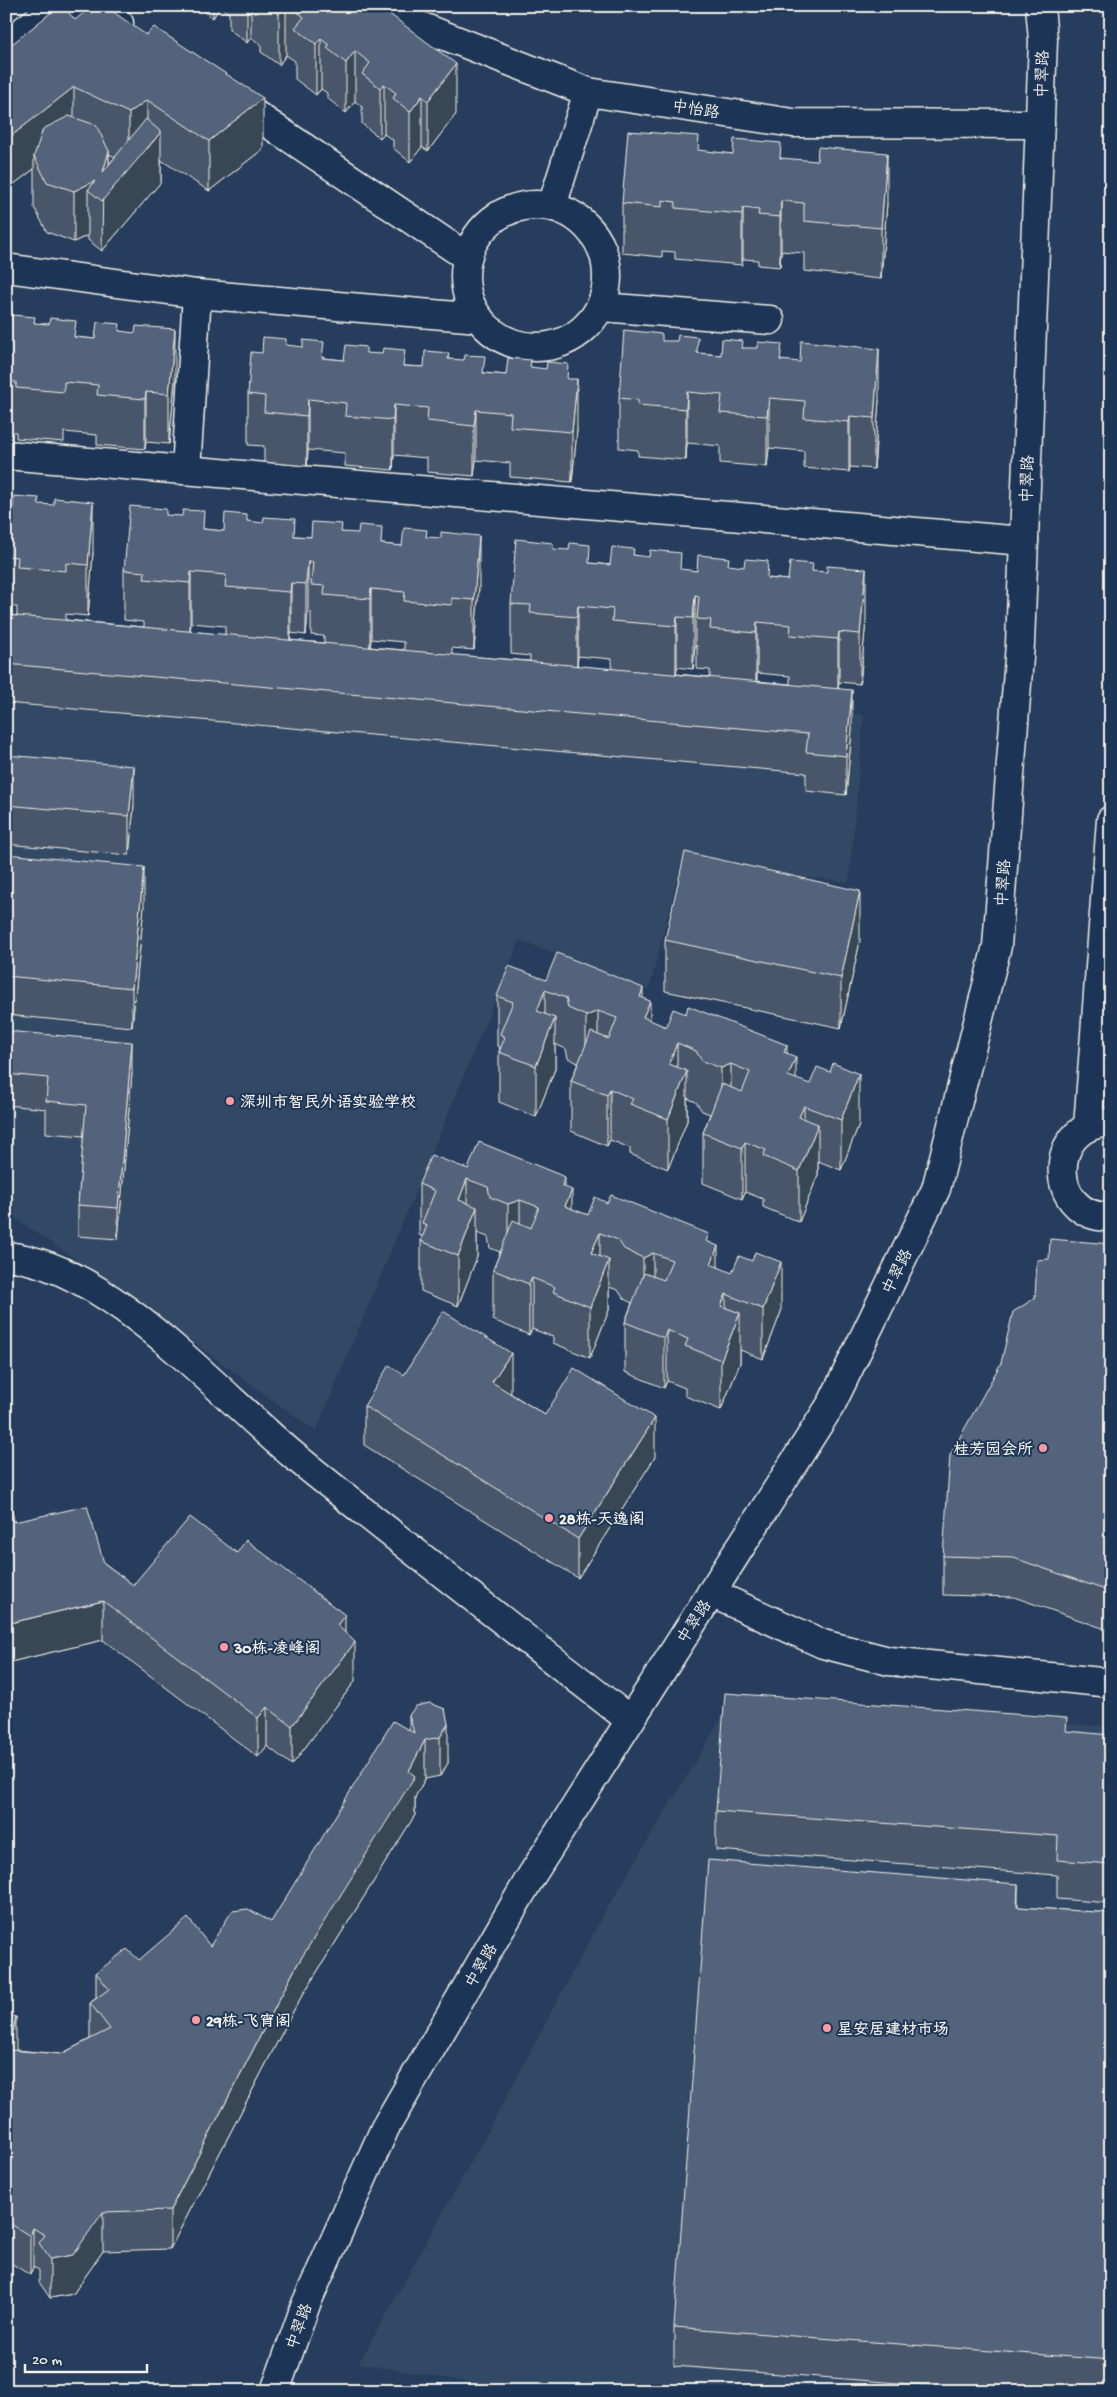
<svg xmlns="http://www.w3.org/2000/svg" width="1117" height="2397" viewBox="0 0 1117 2397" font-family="'Gochi Hand','LXGW WenKai TC',sans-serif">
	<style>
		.built { fill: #334966 }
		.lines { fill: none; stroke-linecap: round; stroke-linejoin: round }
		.street-casing { stroke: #f4f1e8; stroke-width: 31 }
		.secondary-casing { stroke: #f4f1e8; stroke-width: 31 }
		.street { stroke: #1d3557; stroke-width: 28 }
		.secondary { stroke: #1d3557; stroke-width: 28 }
		.wall { fill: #47566a; stroke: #f4f1e8; fill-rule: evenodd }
		.shaded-wall { fill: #394656; stroke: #f4f1e8 }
		.building { fill: #52647b; stroke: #f4f1e8 }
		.poi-dot { fill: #ff9aa2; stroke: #1d3557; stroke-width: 2 }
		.labels { text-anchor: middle; stroke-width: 4; stroke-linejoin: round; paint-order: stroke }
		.street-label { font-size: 16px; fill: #f4f1e8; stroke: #1d3557 }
		.poi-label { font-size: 16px; font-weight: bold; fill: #f4f1e8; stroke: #1d3557; text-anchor: start }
	</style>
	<rect width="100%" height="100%" fill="#263d5d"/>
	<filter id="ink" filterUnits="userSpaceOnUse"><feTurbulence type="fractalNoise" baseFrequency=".02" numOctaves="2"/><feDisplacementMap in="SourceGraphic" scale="10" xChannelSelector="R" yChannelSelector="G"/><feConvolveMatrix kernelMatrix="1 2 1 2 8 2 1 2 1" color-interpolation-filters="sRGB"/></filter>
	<g filter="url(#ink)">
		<!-- built -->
		<g class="built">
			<polygon points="6,639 864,715 849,882 681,863 649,990 520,940 316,1431 111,1283 6,1212"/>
			<polygon points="732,1701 1111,1727 1111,2391 520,2391 359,2363 484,2139 602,1917"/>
		</g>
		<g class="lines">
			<!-- street casing -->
			<g class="street-casing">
				<g id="street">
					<polyline points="6,44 55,7 119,23"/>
					<polyline points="232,99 467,257"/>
					<circle cx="536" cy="276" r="71"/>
					<polyline points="552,206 588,92"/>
					<polyline points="6,268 197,294 479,318"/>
					<polyline points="601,307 770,320"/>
					<polyline points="6,455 1024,541"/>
					<polyline points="186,470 197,294"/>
					<path d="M1111,1123C1047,1120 1046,1219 1111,1217"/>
					<polyline points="1088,1127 1111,820"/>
					<path d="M6,1256C107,1265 217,1392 293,1455C404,1545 518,1632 630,1720"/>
					<polyline points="711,1593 823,1644 889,1661 1111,1683"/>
				</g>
			</g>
			<!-- secondary casing -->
			<g class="secondary-casing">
				<g id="secondary">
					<polyline points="369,6 588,92 793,123 1040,124"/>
					<polyline points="275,2391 306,2304 385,2128 530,1878 832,1403 936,1189 997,946 1020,644 1043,40 1040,6"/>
				</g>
			</g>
			<!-- street -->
			<use href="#street" class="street"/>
			<!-- secondary -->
			<use href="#secondary" class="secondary"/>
		</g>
		<!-- wall -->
		<g class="wall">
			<polygon points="197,6 379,6 456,114 428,151 422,147 410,162 393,148 393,140 384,134 380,138 362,124 362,107 355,101 346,113 327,98 327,93 321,89 316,95 295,79 295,61 286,55 279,65 261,52 261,45 251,37 247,43 229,29 229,13 220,7 213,18"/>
			<path d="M75,20L263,149L209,191L161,160V182L102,251L88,240V235L74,242L47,232L34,207V169L6,190V49ZM109,154L115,157L109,164Z"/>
			<polygon points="699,151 781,158 887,203 881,279 804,271 804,253 781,251 780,267 758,265 758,260 743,259 742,265 675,259 675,252 662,251 662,257 622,253 622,203"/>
			<polygon points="35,323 76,337 95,339 120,331 175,380 169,444 146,442 145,449 97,445 97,435 64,432 64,442 16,438 16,432 6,432 6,331 10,331"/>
			<polygon points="662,341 698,353 721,355 743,348 782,360 879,400 874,469 850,467 849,472 804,468 804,451 769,448 767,467 720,463 720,446 687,443 686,460 638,456 638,450 619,448 619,398"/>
			<polygon points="286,345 324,358 344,360 366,353 405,366 424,367 449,359 485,373 506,375 531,367 568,379 577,430 572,482 510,477 510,463 476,460 474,476 427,472 427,458 394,455 393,470 345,466 345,453 308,450 307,466 264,462 264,446 248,445 248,394"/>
			<path d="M6,510L13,511L93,552L88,616L66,614V620L144,627V622L124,620V570L166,515L204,529L224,531L247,521L295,536L311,537L342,532L382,544L402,546L427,537L479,586L474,650L452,648V655L530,661V656L511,654V604L553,549L590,563L610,565L634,555L681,570L697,571L729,566L768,578L788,580L813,571L866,620L860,684L839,682L838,689L852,729L846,795L806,791V773L6,703V615L17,616V607L6,606ZM308,612H311V635L324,636V643L290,640L291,633L306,635ZM191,623L225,626V635L190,631ZM371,639L404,642V650L370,647ZM695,646H697V669L710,670V677L676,674L677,667L693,669ZM578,656L612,659V669L577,666ZM757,673L790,676V684L757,681Z"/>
			<polygon points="6,755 134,805 129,855 6,844"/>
			<polygon points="6,854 144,906 132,1027 6,1015"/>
			<polygon points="665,940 860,941 841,1028 665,991"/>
			<polygon points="546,980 666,1027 787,1054 796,1079 859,1124 841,1170 818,1161 818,1175 799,1222 763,1207 763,1199 745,1192 742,1199 703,1183 703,1133 710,1114 702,1111 696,1102 687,1098 687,1121 668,1169 630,1154 630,1148 610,1140 607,1146 571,1131 571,1081 578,1063 568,1058 566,1049 555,1044 555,1069 536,1117 499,1102 499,1052 500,1047 497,1046 497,996"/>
			<polygon points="6,1031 132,1073 118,1239 78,1236 78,1205 84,1136 46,1133 46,1109 6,1105"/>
			<polygon points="468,1169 565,1187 572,1209 588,1215 709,1242 718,1267 781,1312 763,1359 740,1350 740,1363 721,1410 685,1396 685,1388 667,1381 664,1388 625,1372 625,1322 632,1303 624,1299 618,1290 609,1287 609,1310 590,1358 553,1343 553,1337 532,1329 529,1335 493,1320 493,1270 500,1252 490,1248 488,1237 477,1233 477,1257 458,1306 421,1291 421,1241 422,1236 419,1235 419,1184"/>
			<polygon points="1111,1244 1111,1631 1014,1597 943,1595 943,1556 1001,1363 1035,1298 1049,1259"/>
			<polygon points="404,1375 511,1392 510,1393 545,1415 655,1457 578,1578 364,1445 364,1406"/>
			<polygon points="6,1478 14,1522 104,1563 133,1585 345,1633 355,1681 292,1765 267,1746 258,1757 103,1640 6,1663"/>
			<polygon points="445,1709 448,1763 440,1776 425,1779 415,1797 415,1815 297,2004 170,2249 103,2251 73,2294 50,2298 39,2282 39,2270 33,2267 30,2275 6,2260 6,2014 16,2050 61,2054 90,2039 90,2003 96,1998 96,1973 139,1960 210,1946 271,1922 409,1730 409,1715"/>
			<polygon points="1111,1735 1111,1903 1057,1899 1057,1875 716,1850 716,1811"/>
			<polygon points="1018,1907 1111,1913 1111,2391 1004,2391 674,2366 674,2327"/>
		</g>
		<!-- shaded-wall -->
		<g class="shaded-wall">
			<polygon points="213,6 220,7 213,18"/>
			<polygon points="247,6 251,6 251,37 247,43"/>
			<polygon points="285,6 286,6 286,55 279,65 279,14"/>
			<polygon points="321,39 321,89 316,95 316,44"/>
			<polygon points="355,51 355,101 346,113 346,63"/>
			<polygon points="456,64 456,114 428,151 428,101"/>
			<polygon points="384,84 384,134 380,138 380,88"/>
			<polygon points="74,87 74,137 34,156 34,169 6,190 6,140"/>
			<polygon points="422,96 422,147 410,162 410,112"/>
			<polygon points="263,98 263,149 209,191 209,141"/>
			<polygon points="147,100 147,149 161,132 161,182 102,251 103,172 109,151 109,192 129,163 129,113"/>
			<polygon points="887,153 887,203 881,279 881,228"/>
			<polygon points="95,181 88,190 88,235 74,242 74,191"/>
			<polygon points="781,201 781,251 780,267 780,217"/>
			<polygon points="743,208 743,259 742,265 742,214"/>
			<polygon points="175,329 175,380 169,444 169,394"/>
			<polygon points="879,349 879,400 874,469 874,418"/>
			<polygon points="577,379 577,430 572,482 572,432"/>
			<polygon points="146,392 146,442 145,449 145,399"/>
			<polygon points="687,392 687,443 686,460 686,409"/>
			<polygon points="769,398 769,448 767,467 767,416"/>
			<polygon points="308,399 308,450 307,466 307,416"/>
			<polygon points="394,405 394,455 393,470 393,420"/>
			<polygon points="476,410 476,460 474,476 474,426"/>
			<polygon points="850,416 850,467 849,472 849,422"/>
			<polygon points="93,502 93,552 88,616 88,565"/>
			<polygon points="479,536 479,586 474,650 474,600"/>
			<polygon points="308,561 308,612 306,635 306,584"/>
			<polygon points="866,569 866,620 860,684 860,634"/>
			<polygon points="191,572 191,623 190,633 190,583"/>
			<polygon points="291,583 291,633 290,643 290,592"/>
			<polygon points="371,589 371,639 370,650 370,599"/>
			<polygon points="695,595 695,646 693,669 693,618"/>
			<polygon points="578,606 578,656 577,667 577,617"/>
			<polygon points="677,617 677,667 676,677 676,626"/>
			<polygon points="757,622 757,673 756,684 756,633"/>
			<polygon points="839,632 839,682 838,689 838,639"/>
			<polygon points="852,690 852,729 846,795 846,756"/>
			<polygon points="134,766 134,805 129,855 129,816"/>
			<polygon points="144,867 144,906 132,1027 132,988"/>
			<polygon points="860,891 860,941 841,1028 841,978"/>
			<polygon points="643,988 643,1017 650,1001 650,1051 643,1068 643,1039 640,1048 640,997"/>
			<polygon points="545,990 545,1040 537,1011"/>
			<polygon points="598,1011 598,1061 586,1066 586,1016"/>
			<polygon points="555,1018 555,1069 536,1117 536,1066"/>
			<polygon points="132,1042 132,1073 118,1239 118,1208"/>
			<polygon points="677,1043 677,1094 669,1064"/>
			<polygon points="787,1045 787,1095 784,1052"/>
			<polygon points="796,1057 796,1108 788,1076"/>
			<polygon points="731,1064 731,1114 721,1119 721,1068"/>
			<polygon points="687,1071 687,1121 668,1169 668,1119"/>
			<polygon points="859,1074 859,1124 841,1170 841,1120"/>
			<polygon points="610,1089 610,1140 607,1146 607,1095"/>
			<polygon points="804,1106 804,1156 799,1117"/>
			<polygon points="818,1124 818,1175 799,1222 799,1171"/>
			<polygon points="745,1142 745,1192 742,1199 742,1148"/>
			<polygon points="565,1177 565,1206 572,1190 572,1240 565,1257 565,1227 562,1236 562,1186"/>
			<polygon points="467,1179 467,1229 459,1200"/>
			<polygon points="520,1200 520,1250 508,1255 508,1204"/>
			<polygon points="477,1207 477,1257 458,1306 458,1256"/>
			<polygon points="600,1233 600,1283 591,1253"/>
			<polygon points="718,1246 718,1296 711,1264"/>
			<polygon points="653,1253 653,1303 643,1308 643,1258"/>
			<polygon points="609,1260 609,1310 590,1358 590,1307"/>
			<polygon points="781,1262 781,1312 763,1359 763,1309"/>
			<polygon points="532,1278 532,1329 529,1335 529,1284"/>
			<polygon points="726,1294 726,1344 721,1306"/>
			<polygon points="740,1313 740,1363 721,1410 721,1360"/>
			<polygon points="667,1330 667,1381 664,1388 664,1338"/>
			<polygon points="511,1353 511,1392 492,1421 492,1382"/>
			<polygon points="655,1418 655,1457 578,1578 578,1539"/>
			<polygon points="103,1601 103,1640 6,1663 6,1624"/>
			<polygon points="345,1615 345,1654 337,1625"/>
			<polygon points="355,1642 355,1681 292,1765 292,1726"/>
			<polygon points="267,1707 267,1746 258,1757 258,1718"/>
			<polygon points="448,1724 448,1763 440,1776 440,1737"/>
			<polygon points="425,1740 425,1779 415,1797 415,1815 297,2004 170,2249 170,2210 297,1965 409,1771"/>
			<polygon points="1018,1884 1018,1922 1017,1907"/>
			<polygon points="16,2017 16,2056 9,2050"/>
			<polygon points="103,2212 103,2251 73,2294 50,2298 50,2259"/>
			<polygon points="33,2228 33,2267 30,2275 30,2236"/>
		</g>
		<!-- building -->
		<g class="building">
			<polygon points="59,6 63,6 75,20 92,6 105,6 146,35 154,27 263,98 209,141 147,100 129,113 74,87 6,140 6,49"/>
			<polygon points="267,6 285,6 279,14"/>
			<polygon points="289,6 379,6 456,64 428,101 422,96 410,112 393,98 396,93 384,84 380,88 362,74 370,63 355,51 346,63 327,48 329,45 321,39 316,44 295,28 304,17"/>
			<polygon points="69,116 96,125 109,151 103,172 146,119 161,132 102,201 88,190 95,181 74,191 47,182 34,156 43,129"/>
			<polygon points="628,131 699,136 698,150 733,154 734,139 781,143 780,158 817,161 818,147 887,153 881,228 804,221 804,203 781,201 780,217 758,215 759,210 743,208 742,214 675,208 676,202 662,200 662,207 622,203"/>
			<polygon points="12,315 35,317 34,323 49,324 50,318 76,321 74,337 95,339 97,322 120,324 119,331 135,333 136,326 175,329 169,394 146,392 145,399 97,395 98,385 64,382 64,392 16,388 16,382 6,381 6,331 10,331"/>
			<polygon points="624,330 662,334 662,341 677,341 678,335 698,337 697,353 721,355 722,339 743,341 742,348 758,348 758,342 782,344 780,360 800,362 801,341 879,349 874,418 850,416 849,422 804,418 805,401 769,398 767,416 720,413 722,395 687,392 686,409 638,405 638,400 619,398"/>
			<polygon points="263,337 286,339 286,345 303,347 303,340 324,342 322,358 344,360 346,345 366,347 366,353 382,354 383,348 405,350 403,366 424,367 425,351 449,353 448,359 464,360 465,355 485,356 483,373 506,375 508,358 531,360 530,367 546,369 547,362 568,364 567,379 577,379 572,432 510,427 511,413 476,410 474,426 427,421 428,408 394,405 393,420 345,416 346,403 308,399 307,416 264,412 265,396 248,394 251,352 262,353"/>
			<polygon points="14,496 39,498 38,504 54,505 54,498 93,502 88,565 66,563 66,571 17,567 18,557 6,556 6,510 13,511"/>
			<polygon points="130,506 166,509 166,515 182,516 183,510 204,511 203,529 224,531 225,513 247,515 247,521 263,523 264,517 295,519 294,536 311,537 312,522 342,524 341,532 358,533 359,525 382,527 381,544 402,546 404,528 427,530 426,537 441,538 441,532 479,536 474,600 452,598 452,605 404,601 405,592 371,589 370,599 324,595 325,586 311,585 313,562 308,561 306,584 291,583 290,592 225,587 226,575 191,572 190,583 144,579 145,572 124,570"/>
			<polygon points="516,539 553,543 553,549 569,550 570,543 590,545 589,563 610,565 612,547 634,549 633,555 649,557 650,550 681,553 680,569 697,571 698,555 729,558 728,565 744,567 745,559 768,561 767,578 788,580 790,562 813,564 812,571 827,572 827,566 866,569 860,634 839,632 838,639 790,635 791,625 757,622 756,633 710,629 711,620 697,619 699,596 695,595 693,618 677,617 676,626 612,621 613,609 578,606 577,617 530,613 531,605 511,604"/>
			<polygon points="6,615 852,690 846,756 806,752 808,734 6,664"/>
			<polygon points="6,755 134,766 129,816 6,805"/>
			<polygon points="685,852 860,891 841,978 665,940"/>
			<polygon points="6,854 144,867 132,988 6,976"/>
			<polygon points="557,953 643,988 640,997 650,1001 643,1017 666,1027 673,1009 686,1014 688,1006 787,1045 784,1052 796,1057 788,1076 810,1084 817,1067 830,1072 833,1063 859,1074 841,1120 804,1106 799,1117 818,1124 799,1171 763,1156 766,1150 745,1142 742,1148 703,1133 722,1084 742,1092 750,1072 731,1064 721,1068 702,1061 696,1051 677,1043 669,1064 687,1071 668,1119 630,1104 633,1099 610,1089 607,1095 571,1081 591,1032 609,1039 617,1018 598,1011 586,1016 568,1008 566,998 545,990 537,1011 555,1018 536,1066 499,1052 505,1037 500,1034 513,1002 497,996 509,966 546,980"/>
			<polygon points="6,1031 132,1042 118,1208 78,1205 86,1105 46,1101 48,1078 6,1074"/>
			<polygon points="479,1142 565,1177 562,1186 572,1190 565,1206 588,1215 595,1197 607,1203 611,1195 709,1234 706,1241 718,1246 711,1264 732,1273 739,1256 752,1261 755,1252 781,1262 763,1309 726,1294 721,1306 740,1313 721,1360 685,1346 688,1339 667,1330 664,1338 625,1322 644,1273 664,1280 672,1260 653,1253 643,1258 624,1249 618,1240 600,1233 591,1253 609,1260 590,1307 553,1292 555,1287 532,1278 529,1284 493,1270 513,1220 531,1228 539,1207 520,1200 508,1204 490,1197 488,1187 467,1179 459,1200 477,1207 458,1256 421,1241 427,1225 422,1223 435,1191 419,1184 431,1155 468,1169"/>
			<polygon points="1050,1239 1111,1244 1111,1592 1014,1558 943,1556 950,1455 1001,1363 1013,1312 1035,1298 1037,1260 1049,1259"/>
			<polygon points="443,1311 511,1353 492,1382 545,1415 574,1368 655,1418 578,1539 364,1406 389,1365 404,1375"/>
			<polygon points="6,1478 14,1522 87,1506 104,1563 133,1585 190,1517 237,1553 246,1540 345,1615 337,1625 355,1642 292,1726 267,1707 258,1718 103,1601 6,1624"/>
			<polygon points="725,1693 1067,1718 1066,1731 1111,1735 1111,1864 1057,1860 1058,1836 716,1811"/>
			<polygon points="430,1703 445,1709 448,1724 440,1737 425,1740 409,1771 415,1776 297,1965 170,2210 103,2212 73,2255 50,2259 39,2243 45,2235 33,2228 30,2236 6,2221 6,2014 16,2017 9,2050 61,2054 110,2029 90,2003 109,1989 96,1973 127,1949 139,1960 188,1918 210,1946 232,1911 248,1909 271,1922 393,1721 414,1733 409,1715 416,1706"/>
			<polygon points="708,1860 1018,1884 1017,1907 1111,1913 1111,2360 674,2327"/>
		</g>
	</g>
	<!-- markers -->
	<g class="poi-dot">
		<circle cx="230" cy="1101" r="5"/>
		<circle cx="1043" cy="1448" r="5"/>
		<circle cx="549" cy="1518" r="5"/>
		<circle cx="224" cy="1647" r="5"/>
		<circle cx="196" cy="2020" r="5"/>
		<circle cx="827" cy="2028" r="5"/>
	</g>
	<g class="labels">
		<!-- street labels -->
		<g class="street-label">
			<text transform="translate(1041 74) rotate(-88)" y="6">中翠路</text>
			<text transform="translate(696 108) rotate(9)" y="6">中怡路</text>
			<text transform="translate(1026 479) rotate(-88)" y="6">中翠路</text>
			<text transform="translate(1002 883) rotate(-86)" y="6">中翠路</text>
			<text transform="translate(896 1271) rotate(-64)" y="6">中翠路</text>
			<text transform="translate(693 1621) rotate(-57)" y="6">中翠路</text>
			<text transform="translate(480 1965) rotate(-60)" y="6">中翠路</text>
			<text transform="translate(298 2326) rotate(-70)" y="6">中翠路</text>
		</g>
		<!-- poi labels -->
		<g class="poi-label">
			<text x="240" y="1107">深圳市智民外语实验学校</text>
			<text x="1033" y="1454" text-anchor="end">桂芳园会所</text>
			<text x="559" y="1524">28栋-天逸阁</text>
			<text x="234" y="1653">30栋-凌峰阁</text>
			<text x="206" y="2026">29栋-飞宵阁</text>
			<text x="837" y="2034">星安居建材市场</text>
		</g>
	</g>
	<!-- margin -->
	<rect width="1117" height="2397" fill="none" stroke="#1d3557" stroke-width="25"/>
	<rect x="12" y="12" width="1092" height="2372" fill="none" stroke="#f4f1e8" stroke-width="2" filter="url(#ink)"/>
	<!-- scale -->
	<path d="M25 2364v8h122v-8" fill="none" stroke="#f4f1e8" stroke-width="2.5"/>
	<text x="32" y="2364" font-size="15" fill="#f4f1e8" stroke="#1d3557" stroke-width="4" paint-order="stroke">20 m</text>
</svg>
